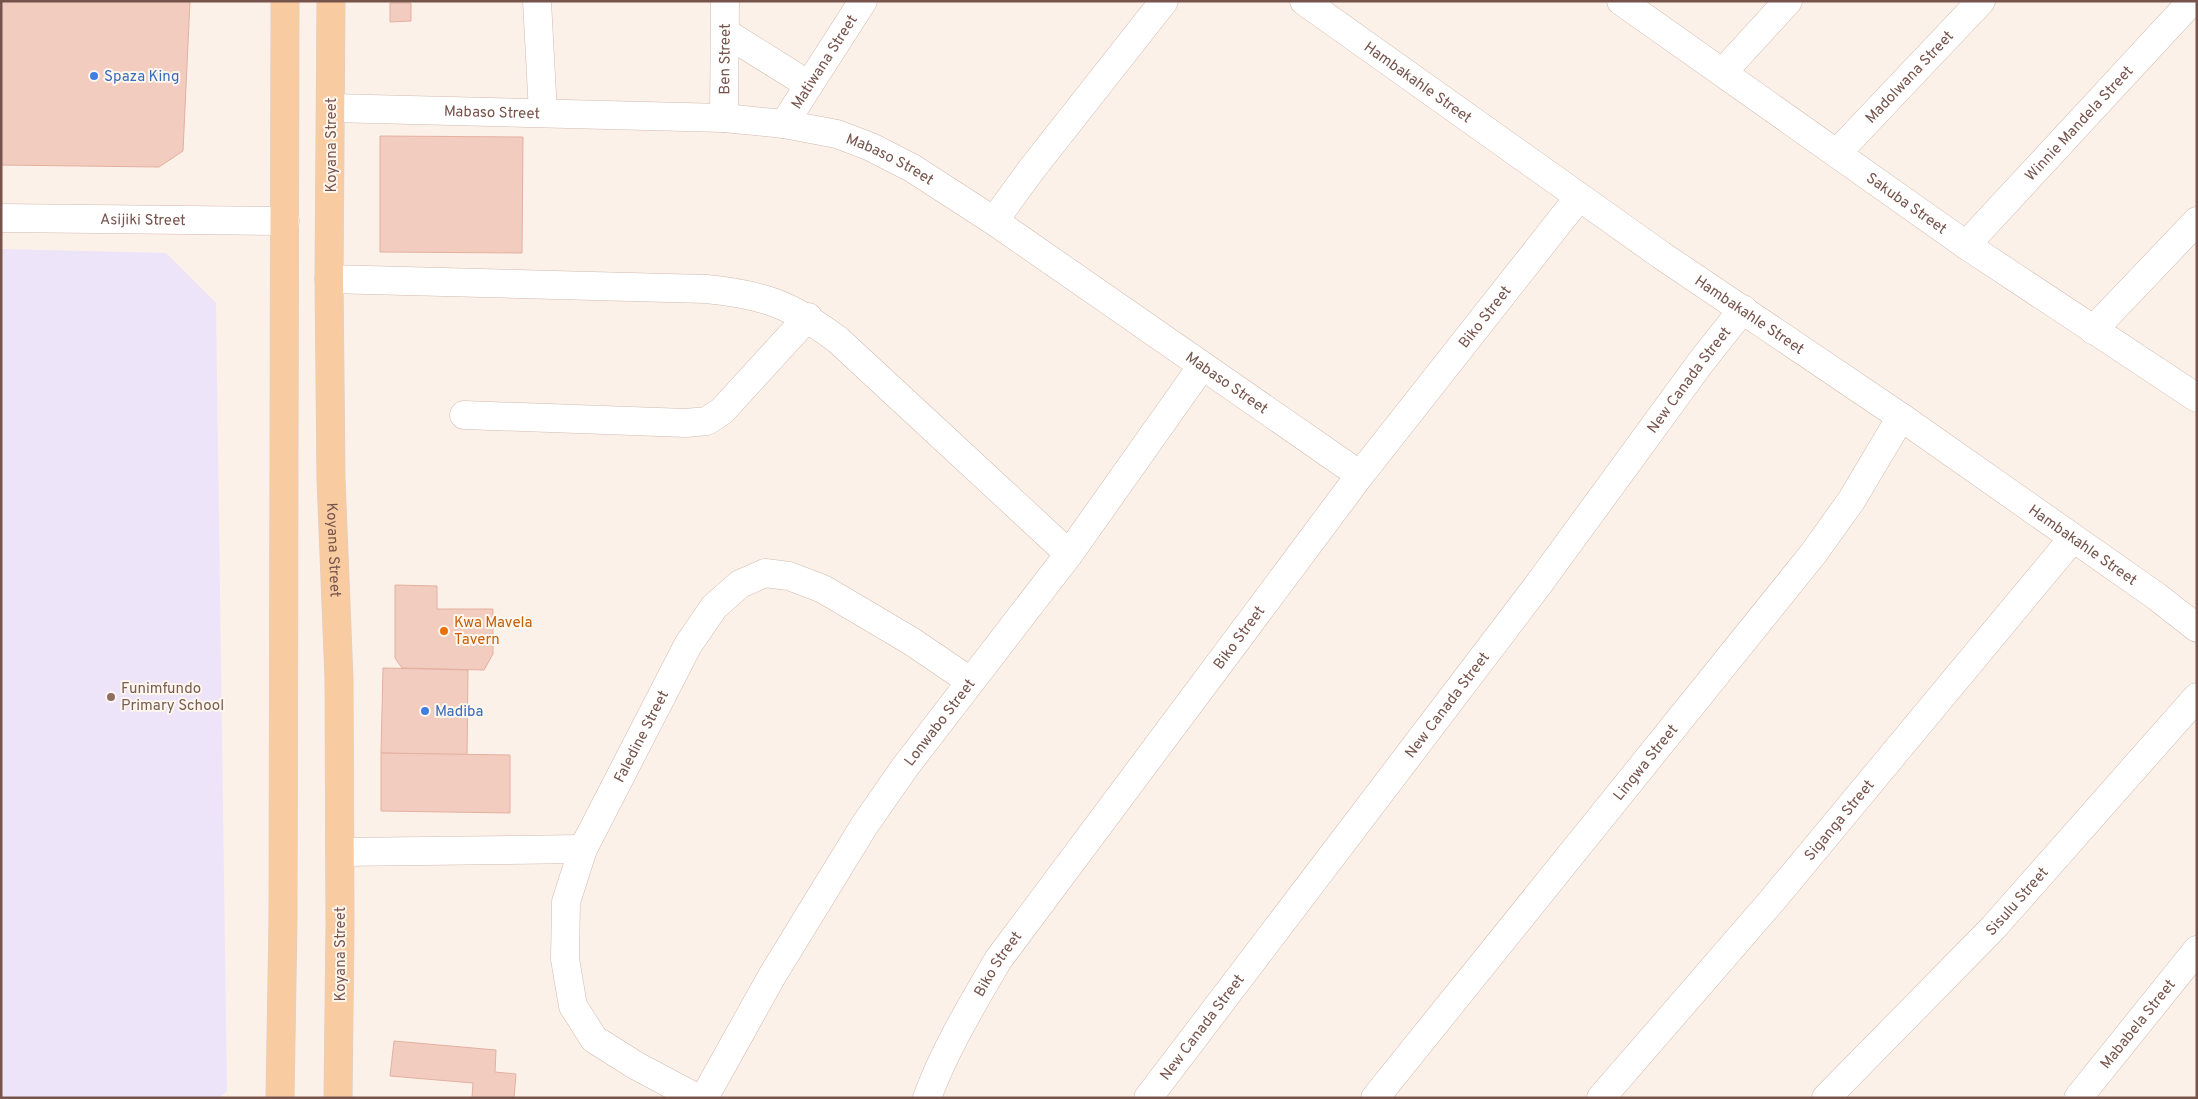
<svg xmlns="http://www.w3.org/2000/svg" width="2198" height="1099" viewBox="0 0 2198 1099" font-family="Overpass,sans-serif">
	<style>
		.education { fill: #eee4f9 }
		.building { fill: #f1ccbf; stroke: #e4b0a0 }
		.lines { fill: none; stroke-linecap: round; stroke-linejoin: round }
		.minor-casing { stroke: #d0bab0; stroke-width: 29 }
		.major-casing { stroke: #d9cfcd; stroke-width: 29 }
		.minor { stroke: #fff; stroke-width: 28 }
		.major { stroke: #f9cba1; stroke-width: 28 }
		.shop-dot { fill: #3f7fe0; stroke: #fff6ee; stroke-width: 2 }
		.food-dot { fill: #e8710a; stroke: #fff6ee; stroke-width: 2 }
		.education-dot { fill: #8d6e63; stroke: #fff6ee; stroke-width: 2 }
		.labels { text-anchor: middle; stroke-width: 4; stroke-linejoin: round; paint-order: stroke }
		.street-label { font-size: 15px; fill: #76544c; stroke: #fff6ee }
		.shop-label { font-size: 15px; fill: #366cbe; stroke: #fff6ee; text-anchor: start }
		.food-label { font-size: 15px; fill: #c56008; stroke: #fff6ee; text-anchor: start }
		.education-label { font-size: 15px; fill: #785e54; stroke: #fff6ee; text-anchor: start }
	</style>
	<rect width="100%" height="100%" fill="#fcf1e8"/>
	<!-- education -->
	<polygon class="education" points="1,249 166,253 216,303 227,1091 219,1098 1,1098"/>
	<!-- building -->
	<g class="building">
		<polygon points="1,1 190,1 183,151 159,167 1,165"/>
		<polygon points="390,3 411,3 411,21 390,22"/>
		<polygon points="380,136 523,137 522,253 380,252"/>
		<polygon points="395,585 437,586 437,609 493,609 493,654 484,670 402,668 395,658"/>
		<polygon points="383,668 468,670 467,755 381,753"/>
		<polygon points="381,753 510,755 510,813 381,811"/>
		<polygon points="394,1041 496,1050 495,1072 516,1074 514,1098 472,1098 473,1083 390,1076"/>
	</g>
	<g class="lines">
		<!-- minor casing -->
		<g class="minor-casing">
			<g id="minor">
				<polyline points="537,1 543,113"/>
				<path id="s1" d="M1304,1L1661,255L1901,417L2156,596L2197,628"/>
				<path id="s2" d="M1621,1L1966,245L2197,398"/>
				<polyline points="726,33 809,85"/>
				<polyline points="1723,72 1788,1"/>
				<path id="s3" d="M331,108L724,118L784,124L837,134L871,147L912,168L994,221L1360,475"/>
				<path id="s4" d="M724,118L725,1"/>
				<path id="s5" d="M784,124L863,1"/>
				<path id="s6" d="M1837,153L1981,1"/>
				<path id="s7" d="M1,218L285,221"/>
				<polyline points="994,221 1031,170 1164,1"/>
				<path id="s8" d="M1966,245L2192,1"/>
				<path d="M329,279L706,289C765,295 790,304 838,340L1069,554"/>
				<polyline points="2093,330 2197,221"/>
				<polyline points="464,415 686,423 707,421 722,411 808,317"/>
				<polyline points="340,852 583,849"/>
				<path id="s9" d="M697,1098L635,1065L594,1039L573,1006L565,959L566,902L583,849L688,645L714,607L740,584L765,573L789,576L823,589L911,641L970,681"/>
				<path id="s10" d="M704,1098L772,976L864,826L905,767L1069,554L1202,366"/>
				<path id="s11" d="M927,1098C945,1049 972,1005 998,960L1360,475L1579,197"/>
				<path id="s12" d="M1148,1098L1538,585L1701,362L1743,309"/>
				<path id="s13" d="M1375,1098L1813,554L1851,501L1901,417"/>
				<path id="s14" d="M1601,1098L1770,903L2073,538"/>
				<path id="s15" d="M1826,1098L1993,928L2197,697"/>
				<path id="s16" d="M2078,1098L2197,950"/>
			</g>
		</g>
		<!-- major casing -->
		<g class="major-casing">
			<g id="major">
				<path id="s17" d="M331,1L329,279L331,479L339,679L340,925L338,1098"/>
				<polyline points="280,1098 283,920 285,1"/>
			</g>
		</g>
		<!-- minor -->
		<use href="#minor" class="minor"/>
		<!-- major -->
		<use href="#major" class="major"/>
	</g>
	<!-- markers -->
	<g class="shop-dot">
		<circle cx="94" cy="76" r="5"/>
		<circle cx="425" cy="711" r="5"/>
	</g>
	<circle class="food-dot" cx="444" cy="631" r="5"/>
	<circle class="education-dot" cx="111" cy="697" r="5"/>
	<g class="labels">
		<!-- street labels -->
		<g class="street-label">
			<text dy="5" stroke="none"><textPath href="#s4" startOffset="59">Ben Street</textPath></text>
			<text dy="5" stroke="none"><textPath href="#s5" startOffset="74">Matiwana Street</textPath></text>
			<text dy="5" stroke="none"><textPath href="#s6" startOffset="105">Madolwana Street</textPath></text>
			<text dy="5" stroke="none"><textPath href="#s1" startOffset="140">Hambakahle Street</textPath></text>
			<text dy="5" stroke="none"><textPath href="#s3" startOffset="161">Mabaso Street</textPath></text>
			<text dy="5" stroke="none"><textPath href="#s8" startOffset="166">Winnie Mandela Street</textPath></text>
			<text transform="translate(331 145) rotate(-90)" y="5">Koyana Street</text>
			<text dy="5" stroke="none"><textPath href="#s3" startOffset="566">Mabaso Street</textPath></text>
			<text dy="5" stroke="none"><textPath href="#s2" startOffset="350">Sakuba Street</textPath></text>
			<text dy="5" stroke="none"><textPath href="#s7" startOffset="142">Asijiki Street</textPath></text>
			<text dy="5" stroke="none"><textPath href="#s1" startOffset="545">Hambakahle Street</textPath></text>
			<text dy="5" stroke="none"><textPath href="#s11" startOffset="962">Biko Street</textPath></text>
			<text dy="5" stroke="none"><textPath href="#s12" startOffset="899">New Canada Street</textPath></text>
			<text dy="5" stroke="none"><textPath href="#s3" startOffset="971">Mabaso Street</textPath></text>
			<text dy="5" stroke="none"><textPath href="#s1" startOffset="950">Hambakahle Street</textPath></text>
			<text dy="5" stroke="none"><textPath href="#s17" startOffset="549">Koyana Street</textPath></text>
			<text dy="5" stroke="none"><textPath href="#s11" startOffset="558">Biko Street</textPath></text>
			<text dy="5" stroke="none"><textPath href="#s12" startOffset="494">New Canada Street</textPath></text>
			<text dy="5" stroke="none"><textPath href="#s10" startOffset="444">Lonwabo Street</textPath></text>
			<text dy="5" stroke="none"><textPath href="#s9" startOffset="445">Faledine Street</textPath></text>
			<text dy="5" stroke="none"><textPath href="#s13" startOffset="431">Lingwa Street</textPath></text>
			<text dy="5" stroke="none"><textPath href="#s14" startOffset="366">Siganga Street</textPath></text>
			<text dy="5" stroke="none"><textPath href="#s15" startOffset="274">Sisulu Street</textPath></text>
			<text transform="translate(340 954) rotate(-90)" y="5">Koyana Street</text>
			<text dy="5" stroke="none"><textPath href="#s11" startOffset="152">Biko Street</textPath></text>
			<text dy="5" stroke="none"><textPath href="#s16" startOffset="95">Mababela Street</textPath></text>
			<text dy="5" stroke="none"><textPath href="#s12" startOffset="89">New Canada Street</textPath></text>
		</g>
		<!-- shop labels -->
		<g class="shop-label">
			<text x="104" y="81">Spaza King</text>
			<text x="435" y="716">Madiba</text>
		</g>
		<!-- food labels -->
		<g class="food-label">
			<text x="454" y="627">Kwa Mavela<tspan x="454" dy="17">Tavern</tspan></text>
		</g>
		<!-- education labels -->
		<g class="education-label">
			<text x="121" y="693">Funimfundo<tspan x="121" dy="17">Primary School</tspan></text>
		</g>
	</g>
	<!-- border -->
	<rect width="2198" height="1099" fill="none" stroke="#76544c" stroke-width="5"/>
</svg>
